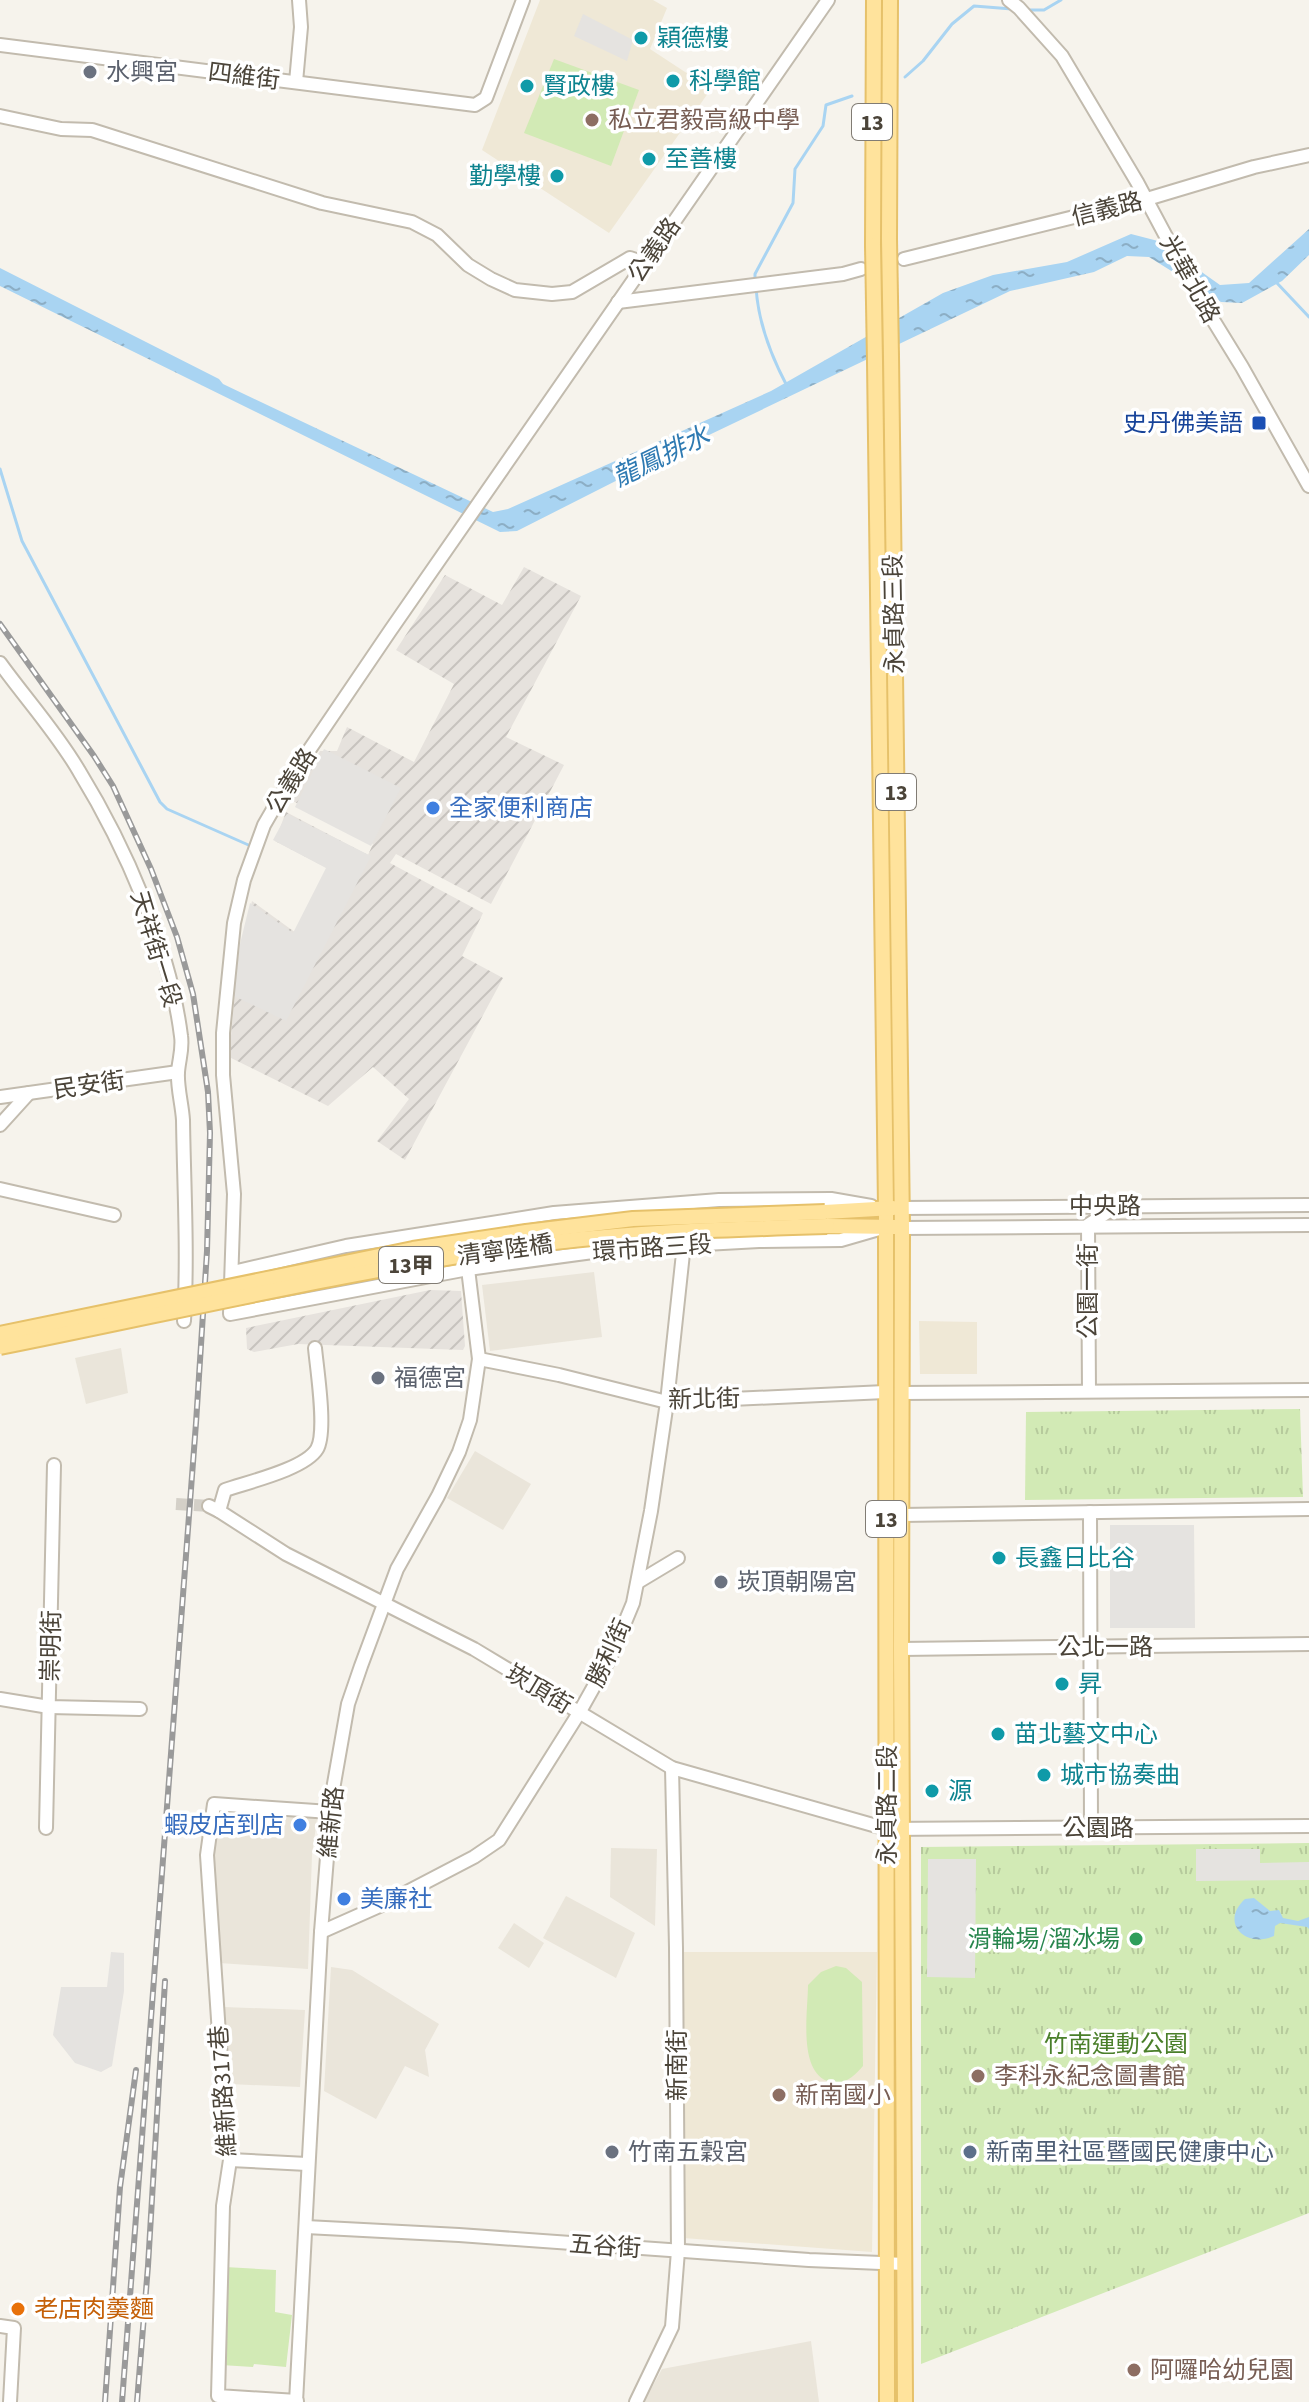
<svg xmlns="http://www.w3.org/2000/svg" width="1309" height="2402" viewBox="0 0 1309 2402" font-family="'Source Sans 3','Noto Sans TC',sans-serif">
	<style>
		.residential { fill: #eae5da }
		.industrial { fill: url(#industrial-furrows) }
		.education { fill: #efe8d6 }
		.grass { fill: #d2eab5 }
		.park { fill: url(#park-tufts) }
		.parking { fill: #e5e3e0 }
		.water { fill: url(#water-ripples) }
		.lines { fill: none; stroke-linecap: round; stroke-linejoin: round }
		.stream { stroke: #a9d4f2; stroke-width: 3 }
		.minor-tunnel { stroke: #d4d0c8; stroke-width: 12; stroke-dasharray: 12 6; stroke-linecap: butt }
		.minor-casing { stroke: #c2bbae; stroke-width: 16 }
		.major-casing { stroke: #e6c16a; stroke-width: 18 }
		.minor { stroke: #fff; stroke-width: 12 }
		.major { stroke: #ffe39c; stroke-width: 14 }
		.rail-casing { stroke: #9a9a9a; stroke-width: 6 }
		.rail { stroke: #fff; stroke-width: 3; stroke-dasharray: 9; stroke-linecap: butt }
		.major-bridge-casing { stroke: #e6c16a; stroke-width: 18; stroke-linecap: butt }
		.major-bridge { stroke: #ffe39c; stroke-width: 14 }
		.culture-dot { fill: #0f9aa8; stroke: #fff; stroke-width: 3 }
		.worship-dot { fill: #6b7280; stroke: #fff; stroke-width: 3 }
		.education-dot { fill: #8d6e63; stroke: #fff; stroke-width: 3 }
		.transit-dot { fill: #1a4fb4; stroke: #fff; stroke-width: 3 }
		.shop-dot { fill: #3f7fe0; stroke: #fff; stroke-width: 3 }
		.leisure-dot { fill: #2e9e5b; stroke: #fff; stroke-width: 3 }
		.service-dot { fill: #5c6f8a; stroke: #fff; stroke-width: 3 }
		.food-dot { fill: #e8710a; stroke: #fff; stroke-width: 3 }
		.labels { text-anchor: middle; stroke-width: 7; stroke-linejoin: round; paint-order: stroke }
		.shield { fill: #fff; stroke: #817c74; stroke-width: 2 }
		.shield-label { font-size: 22px; font-weight: bold; fill: #4b4439 }
		.culture-label { font-size: 24px; fill: #0d838f; stroke: #fff; text-anchor: start }
		.worship-label { font-size: 24px; fill: #5b616d; stroke: #fff; text-anchor: start }
		.street-label { font-size: 24px; fill: #4b4439; stroke: #fff }
		.education-label { font-size: 24px; fill: #785e54; stroke: #fff; text-anchor: start }
		.transit-label { font-size: 24px; fill: #164399; stroke: #fff; text-anchor: end }
		.shop-label { font-size: 24px; fill: #366cbe; stroke: #fff; text-anchor: start }
		.leisure-label { font-size: 24px; fill: #27864d; stroke: #fff; text-anchor: end }
		.park-label { font-size: 24px; fill: #4a7f2a; stroke: #fff }
		.service-label { font-size: 24px; fill: #4e5e75; stroke: #fff; text-anchor: start }
		.food-label { font-size: 24px; fill: #c56008; stroke: #fff; text-anchor: start }
		.water-label { font-size: 26px; font-style: italic; fill: #2e7ab2; stroke: #fff }
	</style>
	<defs>
		<pattern id="industrial-furrows" width="10" height="10" patternUnits="userSpaceOnUse" patternTransform="scale(2)"><rect width="10" height="10" fill="#e6e2dd"/><path d="M-1 1l2-2M0 10L10 0M9 11l2-2" fill="none" stroke="#c7c3be"/></pattern>
		<pattern id="park-tufts" width="24" height="20" patternUnits="userSpaceOnUse" patternTransform="scale(2)"><rect width="24" height="20" fill="#d2eab5"/><path d="M3 7l-1-3M5 7V3M7 7l1-3M15 17l-1-3M17 17v-4M19 17l1-3" fill="none" stroke="#b6ca9c"/></pattern>
		<pattern id="water-ripples" width="26" height="14" patternUnits="userSpaceOnUse" patternTransform="scale(2)"><rect width="26" height="14" fill="#a9d4f2"/><path d="M2 4q2-2 4 0t4 0M15 11q2-2 4 0t4 0" fill="none" stroke="#8caec5"/></pattern>
	</defs>
	<rect width="100%" height="100%" fill="#f6f3ec"/>
	<!-- residential -->
	<g class="residential">
		<polygon points="594,1272 602,1337 490,1351 482,1285"/>
		<polygon points="121,1348 128,1393 86,1404 75,1358"/>
		<polygon points="475,1451 531,1484 503,1530 447,1498"/>
		<polygon points="221,1810 312,1814 317,1819 312,1855 308,1969 219,1963 211,1861 215,1815"/>
		<polygon points="611,1848 657,1849 655,1926 610,1897"/>
		<polygon points="566,1896 635,1933 616,1978 543,1938"/>
		<polygon points="514,1923 544,1943 529,1968 498,1948"/>
		<polygon points="331,1967 352,1970 439,2024 425,2050 429,2077 405,2066 376,2119 324,2091"/>
		<polygon points="224,2007 305,2010 300,2087 229,2084"/>
		<polygon points="811,2341 819,2402 644,2402 662,2369"/>
	</g>
	<!-- industrial -->
	<g class="industrial">
		<polygon points="524,567 581,596 506,737 564,765 491,904 396,854 390,863 483,913 462,956 503,978 405,1160 377,1141 409,1099 373,1067 328,1106 229,1057 238,961 252,901 296,933 329,869 275,841 286,812 368,855 373,844 291,800 320,751 337,751 347,727 414,762 454,684 396,650 445,575 502,605"/>
		<polygon points="430,1290 461,1291 465,1346 463,1350 298,1344 254,1352 247,1349 246,1328"/>
	</g>
	<!-- education -->
	<g class="education">
		<polygon points="540,0 653,0 667,8 650,49 711,89 609,233 482,150"/>
		<polygon points="919,1321 977,1322 977,1374 920,1374"/>
		<polygon points="684,1952 877,1952 872,2252 683,2238"/>
	</g>
	<!-- grass -->
	<g class="grass">
		<polygon points="554,59 639,90 611,166 524,133"/>
		<path d="M836,1966L846,1968L862,1982L863,2066C854,2076 846,2085 831,2082C797,2075 808,2011 808,1985L821,1972Z"/>
		<polygon points="225,2267 276,2270 275,2312 292,2315 286,2367 254,2364 253,2367 221,2365"/>
	</g>
	<!-- park -->
	<g class="park">
		<polygon points="1300,1409 1303,1497 1025,1500 1026,1412"/>
		<polygon points="1309,1843 1309,2213 921,2364 921,1847"/>
	</g>
	<!-- parking -->
	<g class="parking">
		<polygon points="583,14 633,40 627,61 574,36"/>
		<polygon points="324,749 401,788 371,846 295,807"/>
		<polygon points="287,814 371,856 286,1021 234,996 240,944 250,903 293,933 326,868 273,840"/>
		<polygon points="1110,1525 1194,1525 1195,1628 1110,1628"/>
		<polygon points="1196,1849 1260,1849 1260,1863 1309,1862 1309,1880 1196,1881"/>
		<polygon points="928,1859 976,1859 975,1978 927,1977"/>
		<polygon points="111,1952 124,1953 124,1991 112,2066 101,2072 75,2063 53,2035 61,1987 107,1987"/>
	</g>
	<!-- water -->
	<g class="water">
		<polygon points="1309,229 1309,255 1282,281 1242,303 1221,302 1149,257 1127,256 1094,272 1010,291 665,456 517,531 500,532 0,286 0,268 219,379 223,384 493,512 508,509 771,391 943,293 993,275 1067,262 1131,234 1158,241 1220,285 1249,283"/>
		<path d="M1254,1898L1270,1911L1279,1910L1283,1918L1298,1921L1309,1917V1929L1307,1927L1280,1923L1275,1926L1274,1936C1246,1949 1219,1923 1245,1899Z"/>
	</g>
	<g class="lines">
		<!-- stream -->
		<g class="stream">
			<polyline points="1027,10 1044,10 1061,0"/>
			<polyline points="905,77 923,61 952,24 974,6 1012,9"/>
			<polyline points="755,280 755,274 793,203 795,169 823,126 826,105 852,96"/>
			<polyline points="1276,282 1309,317"/>
			<path d="M756,287C758,321 771,356 787,386"/>
			<polyline points="0,469 22,541 160,802 167,809 253,847"/>
		</g>
		<!-- minor-tunnel -->
		<polyline class="minor-tunnel" points="176,1504 209,1506"/>
		<!-- minor casing -->
		<g class="minor-casing">
			<g id="minor">
				<polyline points="828,0 390,631 297,768 264,825 244,880 234,923 223,1033 223,1075 234,1194 230,1314 468,1269 615,1249 759,1241 841,1240 879,1229"/>
				<polyline points="1009,0 1019,8 1062,56 1137,182 1194,289 1242,367 1309,486"/>
				<polyline points="0,45 475,105 486,98 523,0"/>
				<polyline points="296,82 301,27 299,0"/>
				<polyline points="0,116 61,129 92,130 322,203 412,222 437,235 468,265 491,279 515,290 552,294 572,292 630,258 645,263"/>
				<polyline points="904,259 1147,199 1254,167 1309,155"/>
				<polyline points="618,302 843,274 861,269"/>
				<path d="M0,663C26,699 57,733 79,771C125,846 170,948 181,1036C183,1049 179,1059 178,1072C177,1087 182,1104 183,1120C184,1187 188,1254 184,1321"/>
				<polyline points="0,1097 178,1072"/>
				<polyline points="0,1125 29,1093"/>
				<polyline points="0,1189 114,1215"/>
				<polyline points="901,1208 1309,1205"/>
				<polyline points="902,1228 1309,1225"/>
				<polyline points="233,1272 346,1246 554,1213 719,1200 831,1199 871,1206"/>
				<polyline points="479,1359 559,1375 667,1402 885,1392"/>
				<polyline points="1089,1391 1088,1225 1117,1206"/>
				<polyline points="901,1393 1309,1390"/>
				<polyline points="209,1506 219,1511 286,1554 474,1649 672,1768 887,1829 1309,1826"/>
				<path d="M219,1511L225,1490C248,1482 305,1469 317,1449C327,1432 317,1370 315,1348"/>
				<polyline points="1090,1512 1091,1828"/>
				<polyline points="902,1515 1309,1509"/>
				<polyline points="638,1582 678,1558"/>
				<polyline points="901,1649 1309,1644"/>
				<polyline points="0,1699 49,1707 140,1709"/>
				<polyline points="46,1828 54,1465"/>
				<polyline points="321,1932 384,1904 474,1857 499,1840 579,1713 611,1656 633,1603 651,1511 667,1402 684,1244"/>
				<polyline points="230,2160 307,2164"/>
				<polyline points="306,2227 459,2235 809,2260 905,2264"/>
				<polyline points="0,2326 14,2328 10,2402"/>
				<polyline points="297,2401 218,2396 223,2206 230,2160 219,2034 207,1855 214,1804 330,1812"/>
				<polyline points="296,2402 321,1932 332,1795 348,1704 361,1666 397,1569 438,1496 459,1452 470,1420 479,1359 468,1269"/>
				<polyline points="636,2402 672,2327 678,2251 676,1948 672,1768"/>
			</g>
		</g>
		<!-- major casing -->
		<g class="major-casing">
			<g id="major">
				<polyline points="889,239 890,0"/>
				<polyline points="873,245 874,0"/>
				<polyline points="891,356 902,1228 901,1649 905,2402"/>
				<polyline points="875,362 886,1208 887,2402"/>
				<polyline points="825,1212 893,1208"/>
				<polyline points="827,1226 895,1227"/>
			</g>
		</g>
		<!-- minor -->
		<use href="#minor" class="minor"/>
		<!-- major -->
		<use href="#major" class="major"/>
		<!-- rail casing -->
		<g class="rail-casing">
			<g id="rail">
				<polyline points="0,624 94,756 113,786 151,869 177,937 193,994 208,1092 210,1133 207,1251 196,1423 122,2402"/>
				<polyline points="105,2402 120,2187 136,2070"/>
				<polyline points="137,2402 148,2266 165,1981"/>
			</g>
		</g>
		<!-- rail -->
		<use href="#rail" class="rail"/>
		<!-- major-bridge casing -->
		<g class="major-bridge-casing">
			<g id="major-bridge">
				<polyline points="889,239 891,356"/>
				<polyline points="873,245 875,362"/>
				<polyline points="0,1334 413,1249 526,1232 633,1219 825,1212"/>
				<path d="M0,1347C176,1312 352,1270 530,1245C629,1232 728,1229 827,1226"/>
			</g>
		</g>
		<!-- major-bridge -->
		<use href="#major-bridge" class="major-bridge"/>
	</g>
	<!-- markers -->
	<g class="culture-dot">
		<circle cx="641" cy="38" r="8"/>
		<circle cx="673" cy="81" r="8"/>
		<circle cx="527" cy="86" r="8"/>
		<circle cx="649" cy="159" r="8"/>
		<circle cx="557" cy="176" r="8"/>
		<circle cx="999" cy="1558" r="8"/>
		<circle cx="1062" cy="1684" r="8"/>
		<circle cx="998" cy="1734" r="8"/>
		<circle cx="1044" cy="1775" r="8"/>
		<circle cx="932" cy="1791" r="8"/>
	</g>
	<g class="worship-dot">
		<circle cx="90" cy="72" r="8"/>
		<circle cx="378" cy="1378" r="8"/>
		<circle cx="721" cy="1582" r="8"/>
		<circle cx="612" cy="2152" r="8"/>
	</g>
	<g class="education-dot">
		<circle cx="592" cy="120" r="8"/>
		<circle cx="978" cy="2076" r="8"/>
		<circle cx="779" cy="2095" r="8"/>
		<circle cx="1134" cy="2370" r="8"/>
	</g>
	<rect class="transit-dot" x="1251" y="415" width="16" height="16" rx="4"/>
	<g class="shop-dot">
		<circle cx="433" cy="808" r="8"/>
		<circle cx="300" cy="1825" r="8"/>
		<circle cx="344" cy="1899" r="8"/>
	</g>
	<circle class="leisure-dot" cx="1136" cy="1939" r="8"/>
	<circle class="service-dot" cx="970" cy="2152" r="8"/>
	<circle class="food-dot" cx="18" cy="2309" r="8"/>
	<g class="labels">
		<!-- shield labels -->
		<g class="shield">
			<rect x="852" y="104" width="40" height="36" rx="6"/>
			<rect x="876" y="774" width="40" height="36" rx="6"/>
			<rect x="379" y="1247" width="64" height="36" rx="6"/>
			<rect x="866" y="1501" width="40" height="36" rx="6"/>
		</g>
		<g class="shield-label">
			<text x="872" y="130">13</text>
			<text x="896" y="800">13</text>
			<text x="411" y="1273">13甲</text>
			<text x="886" y="1527">13</text>
		</g>
		<!-- culture labels -->
		<g class="culture-label">
			<text x="657" y="46">穎德樓</text>
			<text x="689" y="89">科學館</text>
			<text x="543" y="94">賢政樓</text>
			<text x="665" y="167">至善樓</text>
			<text x="541" y="184" text-anchor="end">勤學樓</text>
			<text x="1015" y="1566">長鑫日比谷</text>
			<text x="1078" y="1692">昇</text>
			<text x="1014" y="1742">苗北藝文中心</text>
			<text x="1060" y="1783">城市協奏曲</text>
			<text x="948" y="1799">源</text>
		</g>
		<!-- worship labels -->
		<g class="worship-label">
			<text x="106" y="80">水興宮</text>
			<text x="394" y="1386">福德宮</text>
			<text x="737" y="1590">崁頂朝陽宮</text>
			<text x="628" y="2160">竹南五穀宮</text>
		</g>
		<!-- street labels -->
		<g class="street-label">
			<text transform="translate(244 76) rotate(7)" y="8">四維街</text>
			<text transform="translate(1107 209) rotate(-14)" y="8">信義路</text>
			<text transform="translate(654 250) rotate(-55)" y="8">公義路</text>
			<text transform="translate(1190 279) rotate(61)" y="8">光華北路</text>
			<text transform="translate(894 614) rotate(-91)" y="8">永貞路三段</text>
			<text transform="translate(291 781) rotate(-58)" y="8">公義路</text>
			<text transform="translate(156 949) rotate(73)" y="8">天祥街一段</text>
			<text transform="translate(89 1085) rotate(-8)" y="8">民安街</text>
			<text x="1105" y="1214">中央路</text>
			<text transform="translate(652 1248) rotate(-4)" y="8">環市路三段</text>
			<text transform="translate(505 1250) rotate(-8)" y="8">清寧陸橋</text>
			<text transform="translate(1088 1291) rotate(-90)" y="8">公園一街</text>
			<text transform="translate(704 1399) rotate(-1)" y="8">新北街</text>
			<text transform="translate(51 1646) rotate(-89)" y="8">崇明街</text>
			<text x="1105" y="1655">公北一路</text>
			<text transform="translate(609 1653) rotate(-65)" y="8">勝利街</text>
			<text transform="translate(539 1689) rotate(31)" y="8">崁頂街</text>
			<text transform="translate(887 1805) rotate(-90)" y="8">永貞路二段</text>
			<text transform="translate(331 1822) rotate(-84)" y="8">維新路</text>
			<text x="1098" y="1836">公園路</text>
			<text transform="translate(677 2065) rotate(-90)" y="8">新南街</text>
			<text transform="translate(223 2091) rotate(-94)" y="8">維新路317巷</text>
			<text transform="translate(605 2246) rotate(4)" y="8">五谷街</text>
		</g>
		<!-- education labels -->
		<g class="education-label">
			<text x="608" y="128">私立君毅高級中學</text>
			<text x="994" y="2084">李科永紀念圖書館</text>
			<text x="795" y="2103">新南國小</text>
			<text x="1150" y="2378">阿囉哈幼兒園</text>
		</g>
		<!-- transit labels -->
		<g class="transit-label">
			<text x="1243" y="431">史丹佛美語</text>
		</g>
		<!-- shop labels -->
		<g class="shop-label">
			<text x="449" y="816">全家便利商店</text>
			<text x="284" y="1833" text-anchor="end">蝦皮店到店</text>
			<text x="360" y="1907">美廉社</text>
		</g>
		<!-- leisure labels -->
		<g class="leisure-label">
			<text x="1120" y="1947">滑輪場/溜冰場</text>
		</g>
		<!-- park labels -->
		<g class="park-label">
			<text x="1116" y="2052">竹南運動公園</text>
		</g>
		<!-- service labels -->
		<g class="service-label">
			<text x="986" y="2160">新南里社區暨國民健康中心</text>
		</g>
		<!-- food labels -->
		<g class="food-label">
			<text x="34" y="2317">老店肉羮麵</text>
		</g>
		<!-- water labels -->
		<g class="water-label">
			<text transform="translate(661 456) rotate(-26)" y="9">龍鳳排水</text>
		</g>
	</g>
</svg>
